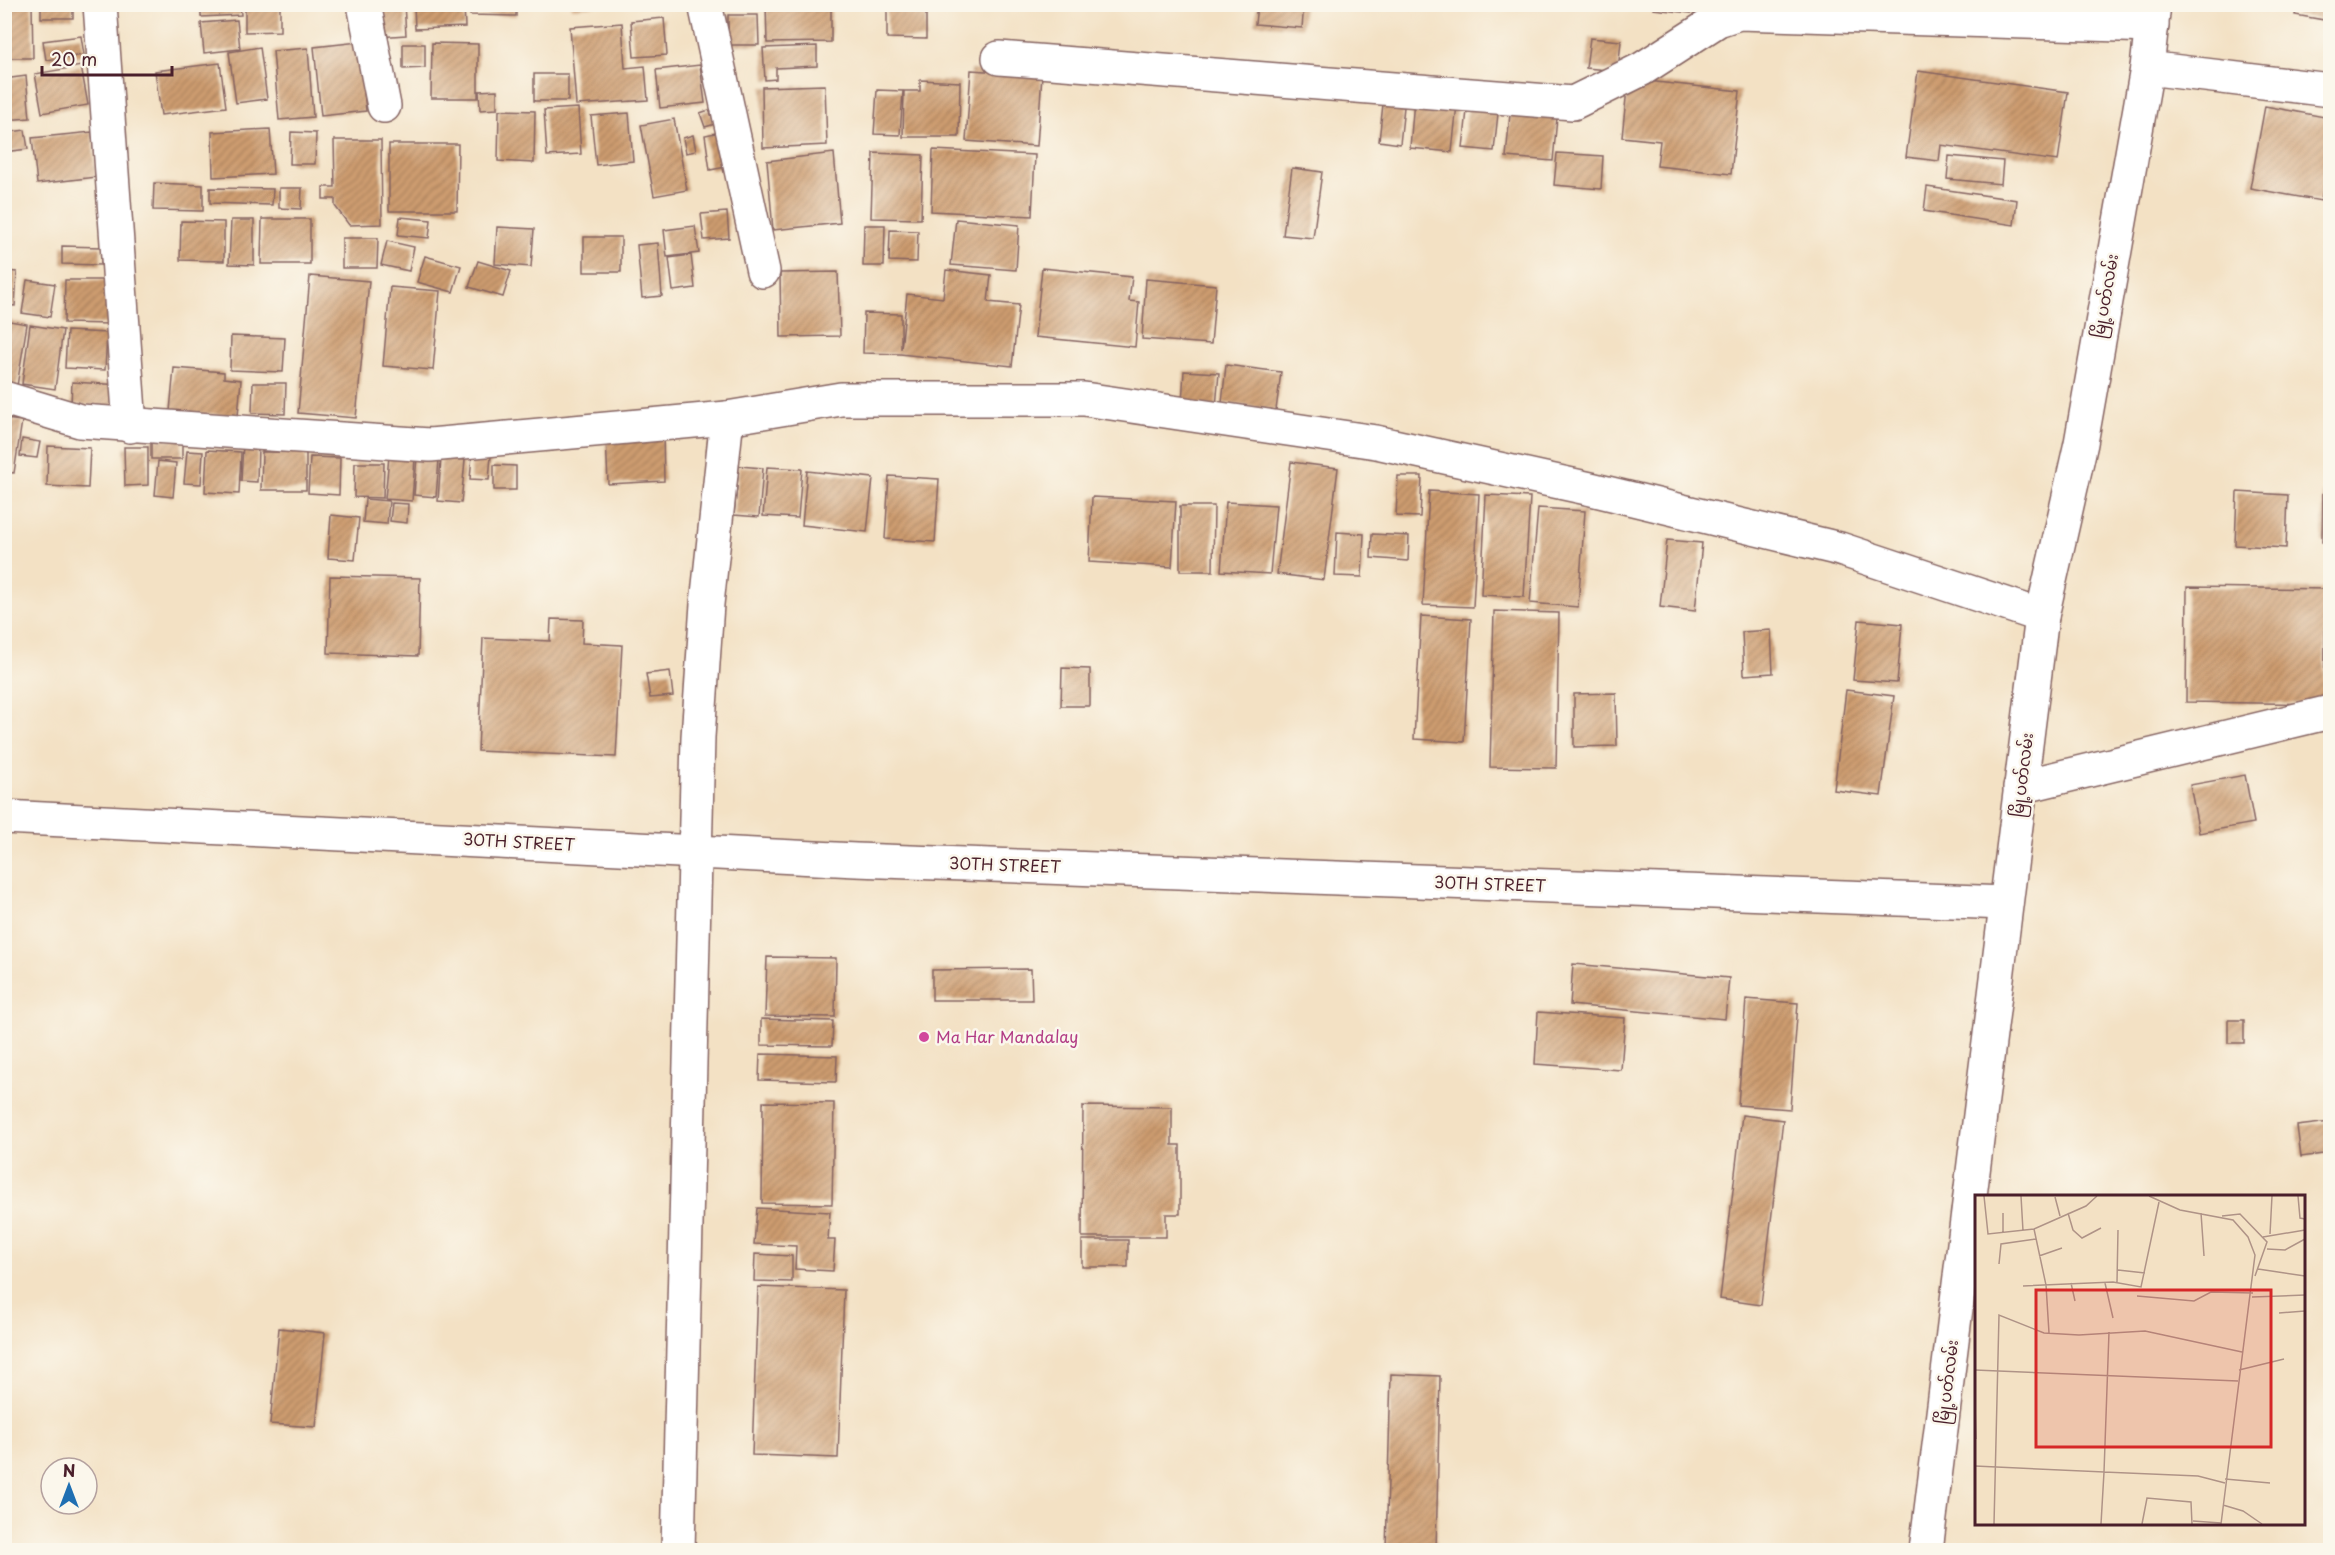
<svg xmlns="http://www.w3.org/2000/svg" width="2335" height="1555" viewBox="0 0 2335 1555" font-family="'Playpen Sans','Noto Sans Myanmar',sans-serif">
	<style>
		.building { fill: url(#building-hatch) }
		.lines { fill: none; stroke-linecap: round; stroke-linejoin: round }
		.street-casing { stroke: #856361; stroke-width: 36 }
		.secondary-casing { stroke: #856361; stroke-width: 36 }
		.primary-casing { stroke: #856361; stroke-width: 36 }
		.street { stroke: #fff; stroke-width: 33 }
		.secondary { stroke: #fff; stroke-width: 33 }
		.primary { stroke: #fff; stroke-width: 33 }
		.hotel-dot { fill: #d1479c; stroke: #fbf7ec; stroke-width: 2 }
		.labels { text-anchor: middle; stroke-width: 5; stroke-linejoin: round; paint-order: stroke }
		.street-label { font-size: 16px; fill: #4a1f2b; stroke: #fbf7ec }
		.hotel-label { font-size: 16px; fill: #b23c85; stroke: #fbf7ec; text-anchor: start }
		.inset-road { fill: none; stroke: #af9387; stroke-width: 1.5 }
		.view { fill: #d62828; fill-opacity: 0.15; stroke: #d62828; stroke-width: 3 }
		.inset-edge { fill: none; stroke: #4a1f2b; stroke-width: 3 }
	</style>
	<defs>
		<pattern id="building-hatch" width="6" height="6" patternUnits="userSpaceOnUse" patternTransform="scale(1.5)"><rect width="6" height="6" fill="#cd9c6f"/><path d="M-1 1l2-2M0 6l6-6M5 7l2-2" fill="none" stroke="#a87f5b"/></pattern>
	</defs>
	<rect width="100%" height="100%" fill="#fbf7ec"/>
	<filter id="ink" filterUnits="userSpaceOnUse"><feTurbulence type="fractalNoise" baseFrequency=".0167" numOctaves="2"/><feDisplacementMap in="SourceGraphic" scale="12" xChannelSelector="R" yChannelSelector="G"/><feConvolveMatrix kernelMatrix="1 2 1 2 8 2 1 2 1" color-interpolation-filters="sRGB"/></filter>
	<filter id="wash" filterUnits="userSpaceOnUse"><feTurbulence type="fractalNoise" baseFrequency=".008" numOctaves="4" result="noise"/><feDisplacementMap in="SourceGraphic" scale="24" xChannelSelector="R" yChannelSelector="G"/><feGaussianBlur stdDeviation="1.35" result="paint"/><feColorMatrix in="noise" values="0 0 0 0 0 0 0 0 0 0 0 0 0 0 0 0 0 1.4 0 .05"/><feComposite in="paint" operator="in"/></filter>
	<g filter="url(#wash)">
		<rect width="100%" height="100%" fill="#f3e1c4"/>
		<g id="blocks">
			<!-- building -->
			<g class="building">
				<polygon points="4,4 32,4 33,58 4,58"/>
				<rect x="41" y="4" width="32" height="14"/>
				<polygon points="201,4 240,4 241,15 201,17"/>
				<polygon points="245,4 280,4 280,31 245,32"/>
				<polygon points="376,4 404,4 406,35 378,37"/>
				<polygon points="414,4 464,4 465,27 415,29"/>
				<polygon points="470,4 516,4 516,16 470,15"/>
				<polygon points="571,4 596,4 596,6 572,8"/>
				<rect x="732" y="4" width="31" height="4"/>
				<polygon points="766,4 831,4 831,42 767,43"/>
				<polygon points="1257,4 1304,4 1302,28 1255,24"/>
				<polygon points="1653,4 1711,4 1710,15 1653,9"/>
				<polygon points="2297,4 2330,4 2330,21 2295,15"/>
				<polygon points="887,9 926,9 926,39 887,38"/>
				<polygon points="728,15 758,15 759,45 728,45"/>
				<polygon points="664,18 667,55 634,57 631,21"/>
				<polygon points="237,20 240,49 204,53 201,23"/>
				<polygon points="622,23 625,68 645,66 648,100 576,105 570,27"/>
				<polygon points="81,36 84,55 46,60 43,41"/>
				<polygon points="1590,38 1621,41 1618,71 1586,68"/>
				<polygon points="359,42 366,111 321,116 314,47"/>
				<polygon points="432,43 478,44 478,98 431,98"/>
				<polygon points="403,44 425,44 425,68 403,69"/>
				<polygon points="817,46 817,66 776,68 776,79 765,80 763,48"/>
				<polygon points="260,47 267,99 236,103 229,52"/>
				<polygon points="308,48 313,117 279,120 273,51"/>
				<polygon points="220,63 226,107 161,115 155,71"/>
				<polygon points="700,65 705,103 660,108 656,70"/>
				<polygon points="81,66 88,105 42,113 35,74"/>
				<polygon points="971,70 1042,75 1037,146 966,141"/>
				<polygon points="1918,71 2068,92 2058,161 1941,145 1939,161 1906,157"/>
				<rect x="534" y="74" width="34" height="27"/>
				<polygon points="26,76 30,118 4,120 4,79"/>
				<polygon points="1628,79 1740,91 1731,174 1657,166 1660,141 1622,137"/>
				<polygon points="920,80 960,82 959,137 903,137 904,91 920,91"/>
				<polygon points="825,85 827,145 763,148 762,87"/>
				<polygon points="497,90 497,109 480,110 479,91"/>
				<polygon points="877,90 903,91 900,135 874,134"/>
				<polygon points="1414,100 1457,104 1452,152 1410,148"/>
				<polygon points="1468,101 1499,104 1494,151 1463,148"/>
				<polygon points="1511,103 1558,107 1553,161 1506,157"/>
				<polygon points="1383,104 1404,107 1400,144 1379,141"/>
				<polygon points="2265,106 2330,118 2330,149 2321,201 2250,188"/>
				<polygon points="578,108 581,154 547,156 544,110"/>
				<polygon points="499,110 535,111 534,163 498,161"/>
				<polygon points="709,110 715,124 705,127 700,113"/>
				<polygon points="629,113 633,161 596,165 591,116"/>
				<polygon points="674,119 687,190 654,196 641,125"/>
				<polygon points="270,129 273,174 213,177 212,132"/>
				<polygon points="25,130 28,149 4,152 4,133"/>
				<polygon points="92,132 96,177 37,184 32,138"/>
				<polygon points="291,132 316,133 315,164 290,164"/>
				<polygon points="721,132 726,167 710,170 705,135"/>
				<polygon points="693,135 696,151 686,153 683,138"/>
				<polygon points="334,140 381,140 382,224 349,225 335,206 335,199 323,199 323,187 335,187"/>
				<polygon points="389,144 458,144 457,211 389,211"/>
				<polygon points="933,150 1035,155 1032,216 931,211"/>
				<polygon points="834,153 840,223 773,230 767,161"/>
				<polygon points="873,153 923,155 921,219 871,218"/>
				<polygon points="1557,153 1603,156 1601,189 1554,185"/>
				<polygon points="1949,156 2003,161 2001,184 1947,179"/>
				<polygon points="1292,168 1322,172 1313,238 1283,235"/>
				<polygon points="154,183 203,185 203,211 153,210"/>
				<polygon points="1927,187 2017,200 2014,225 1924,211"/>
				<polygon points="210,188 273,189 272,205 210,203"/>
				<polygon points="279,188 302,188 301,209 279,208"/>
				<polygon points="727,212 729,238 704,240 701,214"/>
				<polygon points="400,217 431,220 429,238 398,235"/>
				<polygon points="262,219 310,219 310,264 261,264"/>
				<polygon points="956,219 1019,225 1016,270 951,265"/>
				<polygon points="231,220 254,220 254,265 229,264"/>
				<polygon points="181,221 224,222 224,261 180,260"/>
				<polygon points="864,225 885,225 884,266 863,266"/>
				<polygon points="695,226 699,253 667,257 664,230"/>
				<polygon points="497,227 534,229 531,267 495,264"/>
				<polygon points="890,230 918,231 917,262 889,261"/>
				<rect x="584" y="237" width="37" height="35"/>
				<polygon points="342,238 378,238 377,268 342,268"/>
				<polygon points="387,241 414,247 409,271 381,265"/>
				<polygon points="658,243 662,296 642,298 637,245"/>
				<polygon points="62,246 101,247 101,265 62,264"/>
				<polygon points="691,255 695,288 673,291 669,258"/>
				<polygon points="425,256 461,266 453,292 417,282"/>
				<polygon points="478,261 511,271 503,297 469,287"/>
				<polygon points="1042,268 1132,277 1129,301 1139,302 1135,347 1035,337"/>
				<polygon points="946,270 991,275 988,302 1019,305 1012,366 900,354 863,353 864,313 901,314 901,349 907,294 943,298"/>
				<polygon points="4,271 17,272 15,306 4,305"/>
				<polygon points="838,272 840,336 781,337 780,273"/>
				<polygon points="310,276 369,281 356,418 298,413"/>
				<polygon points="1146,279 1216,285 1211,344 1142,339"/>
				<polygon points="27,280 55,284 50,317 22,313"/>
				<polygon points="65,280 112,280 111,324 64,323"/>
				<polygon points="390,287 440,291 433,370 383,366"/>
				<polygon points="4,320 27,324 17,386 4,384"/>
				<polygon points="30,325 63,330 55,389 22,384"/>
				<polygon points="67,331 107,333 105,370 65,368"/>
				<polygon points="231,336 285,338 283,372 230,370"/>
				<polygon points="1226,365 1281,372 1276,410 1222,403"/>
				<polygon points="174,368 224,372 224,378 241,380 238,416 170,411"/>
				<polygon points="1184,371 1219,373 1216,407 1182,404"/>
				<polygon points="72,382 122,385 120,407 71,404"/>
				<polygon points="253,383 286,383 285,414 252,413"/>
				<polygon points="4,419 22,421 14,473 4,472"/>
				<polygon points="663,433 664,481 608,484 606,435"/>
				<polygon points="22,439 40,442 37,458 20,456"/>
				<rect x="151" y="439" width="31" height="20"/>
				<polygon points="243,445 258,446 257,482 241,481"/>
				<polygon points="48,446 90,448 88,488 47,486"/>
				<polygon points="124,447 148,447 148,485 125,486"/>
				<polygon points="306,447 306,490 261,490 262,452 287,452"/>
				<polygon points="207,450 241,452 239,494 205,492"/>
				<polygon points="187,451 203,452 201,484 184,483"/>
				<polygon points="472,455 491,456 489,480 470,479"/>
				<polygon points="389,456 415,458 412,501 385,499"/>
				<polygon points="310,457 340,458 339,495 308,493"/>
				<polygon points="417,457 439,459 436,497 414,495"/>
				<polygon points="441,458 465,460 461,503 438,501"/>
				<polygon points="158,461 176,463 173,497 155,495"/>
				<polygon points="1291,462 1338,468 1324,580 1277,574"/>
				<polygon points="355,463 384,463 383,498 354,497"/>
				<polygon points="494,465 516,466 516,490 494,490"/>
				<polygon points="739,466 763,468 759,517 734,515"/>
				<polygon points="767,467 802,469 798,518 763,516"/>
				<polygon points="807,471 873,478 867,532 802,525"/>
				<polygon points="889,476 939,479 935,542 885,539"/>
				<polygon points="1398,476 1422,476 1420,517 1396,516"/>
				<polygon points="1429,491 1479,494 1473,607 1423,605"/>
				<polygon points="2237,492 2288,495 2286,548 2235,545"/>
				<polygon points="2323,493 2330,493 2330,542 2322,542"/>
				<polygon points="1486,495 1530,497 1524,597 1481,595"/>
				<polygon points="1092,497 1176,501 1172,567 1089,562"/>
				<polygon points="365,499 389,501 387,524 363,522"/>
				<polygon points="1226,502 1276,505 1270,574 1221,571"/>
				<polygon points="392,503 408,504 407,523 390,521"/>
				<polygon points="1180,506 1214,506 1213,571 1180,571"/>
				<polygon points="1538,508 1585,511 1578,607 1530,603"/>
				<polygon points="331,515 359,518 355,560 328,558"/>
				<polygon points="1337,532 1364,534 1362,577 1335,576"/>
				<polygon points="1372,534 1409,536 1408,561 1371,558"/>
				<polygon points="1667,540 1702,543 1695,611 1660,607"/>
				<polygon points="330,576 420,578 418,656 328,653"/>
				<polygon points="2187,587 2326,589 2324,704 2186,702"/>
				<polygon points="1494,611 1559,613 1556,768 1490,767"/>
				<polygon points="1421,616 1471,619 1464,742 1414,739"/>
				<polygon points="551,619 583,620 582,643 622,645 616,757 478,751 483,638 550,641"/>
				<polygon points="1859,620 1902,624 1897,683 1853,680"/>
				<polygon points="1771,630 1773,673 1744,675 1742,632"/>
				<polygon points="1062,668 1090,669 1090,706 1061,706"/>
				<polygon points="670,671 673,696 650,698 646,674"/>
				<polygon points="1846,690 1894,696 1881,796 1834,790"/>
				<polygon points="1616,693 1617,746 1574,747 1574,694"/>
				<polygon points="2245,775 2254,823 2199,833 2190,785"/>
				<polygon points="767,957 836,958 835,1017 765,1016"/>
				<polygon points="1573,964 1729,978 1725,1019 1570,1005"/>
				<polygon points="1031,969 1032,1000 932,1000 932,970"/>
				<polygon points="1746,999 1798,1003 1790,1109 1738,1105"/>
				<polygon points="1538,1012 1625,1018 1621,1070 1535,1064"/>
				<polygon points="761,1019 833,1021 832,1046 761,1045"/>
				<rect x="2228" y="1020" width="16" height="23"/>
				<polygon points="760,1054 837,1056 836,1082 759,1080"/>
				<polygon points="763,1102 834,1103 832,1204 762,1203"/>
				<polygon points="1083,1106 1172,1107 1172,1145 1180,1145 1180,1214 1166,1214 1166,1237 1082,1237"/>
				<polygon points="1742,1115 1783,1120 1761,1305 1720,1299"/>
				<polygon points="2330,1122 2330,1153 2301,1157 2297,1126"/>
				<polygon points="757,1208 830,1212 828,1240 835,1240 833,1271 795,1269 796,1246 754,1244"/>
				<rect x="1082" y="1240" width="46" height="27"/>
				<polygon points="755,1254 792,1256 792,1282 754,1281"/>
				<polygon points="758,1287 844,1290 838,1458 752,1455"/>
				<polygon points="279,1328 325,1333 316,1427 270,1424"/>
				<polygon points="1391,1374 1440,1376 1436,1550 1386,1550"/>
			</g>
		</g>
	</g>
	<g filter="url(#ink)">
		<use href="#blocks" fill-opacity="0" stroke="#856361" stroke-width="1.5"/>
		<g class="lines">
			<!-- street casing -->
			<g class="street-casing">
				<g id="street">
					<polyline points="100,4 130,426"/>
					<polyline points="364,4 384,106"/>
					<polyline points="705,4 763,271"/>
					<polyline points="999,58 1573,103 1642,69 1718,20 1739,13 2152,26"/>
					<polyline points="2147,68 2330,90"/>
					<polyline points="4,398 80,421 430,445 727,418 841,399 1084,399 1376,442 1591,489 1840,549 2042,616"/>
					<polyline points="2020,787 2330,712"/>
					<polyline points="678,1550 698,737 707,604 727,418"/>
				</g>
			</g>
			<!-- secondary casing -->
			<g class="secondary-casing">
				<polyline id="secondary" points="4,817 856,860 2006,903"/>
			</g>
			<!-- primary casing -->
			<g class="primary-casing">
				<polyline id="primary" points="1926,1550 2042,616 2081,443 2147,68 2154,4"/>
			</g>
			<!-- street -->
			<use href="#street" class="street"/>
			<!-- secondary -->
			<use href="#secondary" class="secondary"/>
			<!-- primary -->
			<use href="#primary" class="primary"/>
		</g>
	</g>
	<!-- markers -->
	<circle class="hotel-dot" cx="924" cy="1037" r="6"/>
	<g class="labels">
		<!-- street labels -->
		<g class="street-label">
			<text transform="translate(2105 296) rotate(-80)" y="6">မြို့ပတ်လမ်း</text>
			<text transform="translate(2022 775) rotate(-83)" y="6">မြို့ပတ်လမ်း</text>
			<text transform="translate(519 842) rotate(3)" y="6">30TH STREET</text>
			<text transform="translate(1005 865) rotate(2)" y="6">30TH STREET</text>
			<text transform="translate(1490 884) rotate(2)" y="6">30TH STREET</text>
			<text transform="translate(1947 1382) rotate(-83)" y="6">မြို့ပတ်လမ်း</text>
		</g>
		<!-- hotel labels -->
		<g class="hotel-label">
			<text x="936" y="1043">Ma Har Mandalay</text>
		</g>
	</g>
	<!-- overview -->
	<g transform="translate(1975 1195)">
		<rect width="330" height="330" fill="#f3e1c4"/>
		<path class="inset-road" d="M9,1L13,39L59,34L111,11L122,1M46,1L48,36M174,1L205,15L258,25L273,42L280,60L246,329M323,1L325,23L330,24M80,2L85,21M93,18L98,35L107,43L126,33M226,18L229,61M247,21L265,19L292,47L280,81M59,34L71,90L74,138M28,37V18M295,39L297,1M288,42L330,35M292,54L310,55L330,44M64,61L87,53M24,69L26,49L61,44M283,74L330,81M143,75L170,78M142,87L143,35M96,88L100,106M130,88L138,123M48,91L138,87L166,92L184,7M162,101L219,106L236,97L278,98M277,102L330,100M304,118L330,116M0,175L263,186M264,175L309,164M0,209L1,244M0,271L129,277L134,137M250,284L295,288M248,310L268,316L287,329M218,326L246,328M19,329L24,120L69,138L104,140L170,136L267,157M126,329L129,277L223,281L250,288M167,329L172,303L216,307L217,329"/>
		<path class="view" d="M61,95H296V252H61Z"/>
		<rect width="330" height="330" class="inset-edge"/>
	</g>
	<!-- margin -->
	<rect width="2335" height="1555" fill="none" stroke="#fbf7ec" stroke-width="24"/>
	<!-- north arrow -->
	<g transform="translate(69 1486)"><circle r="28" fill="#fbf7ec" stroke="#b4a19f" stroke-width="1.5"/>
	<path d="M0-4.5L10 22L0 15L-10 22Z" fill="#1f6fb2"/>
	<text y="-9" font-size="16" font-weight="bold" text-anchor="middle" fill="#4a1f2b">N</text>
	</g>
	<!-- scale -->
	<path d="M42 66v9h130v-9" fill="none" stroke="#4a1f2b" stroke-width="3"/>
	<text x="51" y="66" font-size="18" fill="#4a1f2b" stroke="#fbf7ec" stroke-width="4.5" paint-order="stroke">20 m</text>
</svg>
